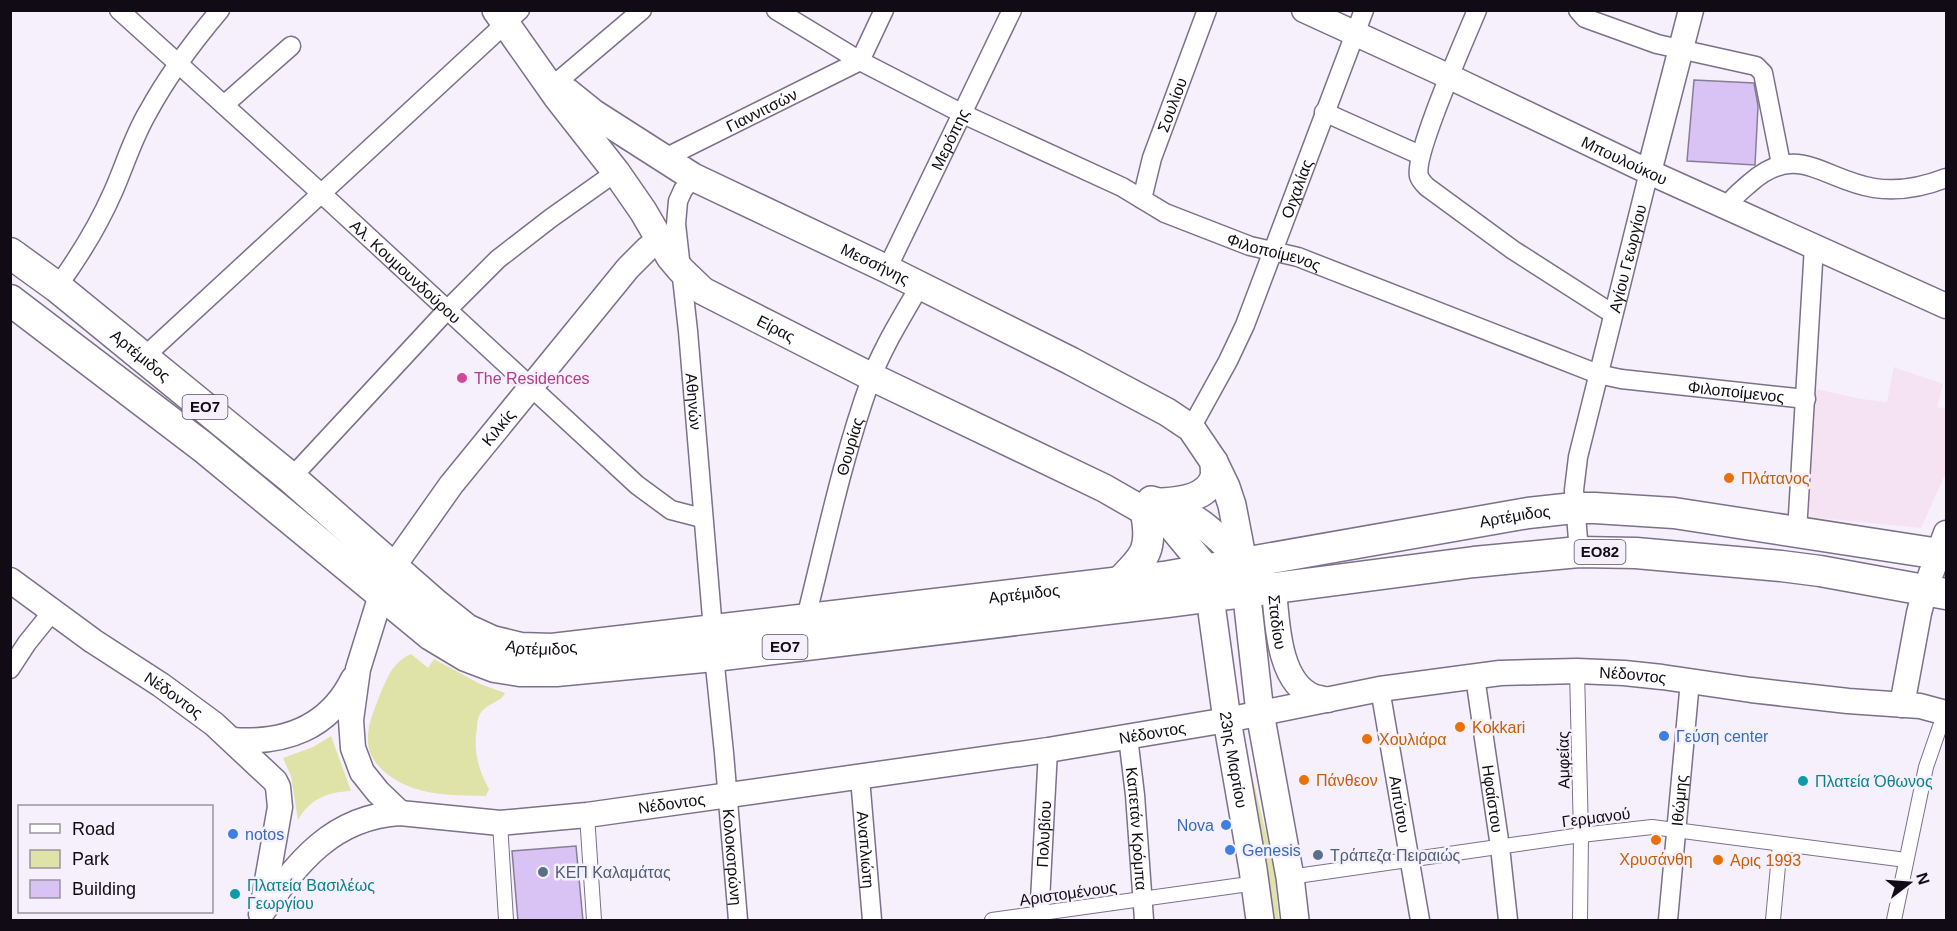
<svg xmlns="http://www.w3.org/2000/svg" width="1957" height="931" viewBox="0 0 1957 931" font-family="Helvetica,sans-serif">
	<style>
		.education { fill: #f5e2f3 }
		.green { fill: #dfe3a7 }
		.building { fill: #d8c3f4; stroke: #887d97; stroke-width: 1.5 }
		.lines { fill: none; stroke-linecap: round; stroke-linejoin: round }
		.pedestrian-casing { stroke: #7c708a; stroke-width: 16 }
		.minor-casing { stroke: #7c708a; stroke-width: 21 }
		.tertiary-casing { stroke: #7c708a; stroke-width: 27 }
		.secondary-casing { stroke: #7c708a; stroke-width: 30 }
		.primary-casing { stroke: #7c708a; stroke-width: 33 }
		.pedestrian { stroke: #fff; stroke-width: 14 }
		.minor { stroke: #fff; stroke-width: 18 }
		.tertiary { stroke: #fff; stroke-width: 24 }
		.secondary { stroke: #fff; stroke-width: 27 }
		.primary { stroke: #fff; stroke-width: 30 }
		.hotel-dot { fill: #d1479c; stroke: #f5f0fc; stroke-width: 2 }
		.food-dot { fill: #e8710a; stroke: #f5f0fc; stroke-width: 2 }
		.shop-dot { fill: #3f7fe0; stroke: #f5f0fc; stroke-width: 2 }
		.culture-dot { fill: #0f9aa8; stroke: #f5f0fc; stroke-width: 2 }
		.service-dot { fill: #5c6f8a; stroke: #f5f0fc; stroke-width: 2 }
		.labels { text-anchor: middle; stroke-width: 5; stroke-linejoin: round; paint-order: stroke }
		.shield { fill: #f5f0fc; stroke: #55505a; stroke-width: 1.5 }
		.shield-label { font-size: 15px; font-weight: bold; fill: #100b15 }
		.street-label { font-size: 16px; fill: #100b15; stroke: #f5f0fc }
		.hotel-label { font-size: 16px; fill: #b23c85; stroke: #f5f0fc; text-anchor: start }
		.food-label { font-size: 16px; fill: #c56008; stroke: #f5f0fc; text-anchor: start }
		.shop-label { font-size: 16px; fill: #366cbe; stroke: #f5f0fc; text-anchor: start }
		.culture-label { font-size: 16px; fill: #0d838f; stroke: #f5f0fc; text-anchor: start }
		.service-label { font-size: 16px; fill: #4e5e75; stroke: #f5f0fc; text-anchor: start }
	</style>
	<rect width="100%" height="100%" fill="#f5f0fc"/>
	<!-- education -->
	<polygon class="education" points="1894,367 1943,384 1937,407 1946,409 1946,472 1921,528 1810,517 1809,505 1816,389 1861,399 1887,402"/>
	<!-- green -->
	<g class="green">
		<path d="M411,654L428,668L434,659L480,684L505,693C501,702 489,703 483,710C478,715 477,722 477,728C473,751 478,769 489,789L486,796C463,795 435,796 413,788C393,781 368,764 368,741C367,725 374,711 379,697C387,679 392,662 411,654Z"/>
		<path d="M331,736L351,791C327,792 310,799 298,820L291,776L283,758L313,747Z"/>
		<polygon points="1250,767 1274,866 1279,920 1269,920 1245,769"/>
	</g>
	<!-- building -->
	<g class="building">
		<polygon points="1694,80 1754,83 1758,106 1755,165 1687,161"/>
		<polygon points="576,846 583,921 518,921 512,851"/>
	</g>
	<g class="lines">
		<!-- pedestrian casing -->
		<g class="pedestrian-casing">
			<g id="pedestrian">
				<polyline points="1577,671 1581,835 1580,920"/>
				<polyline points="587,815 594,920"/>
				<polyline points="500,823 506,920"/>
				<polyline points="1290,877 1581,835 1652,827 1906,860"/>
				<polyline points="992,920 1256,883"/>
				<polyline points="1773,920 1780,844"/>
				<polyline points="1894,920 1926,767 1945,712"/>
			</g>
		</g>
		<!-- minor casing -->
		<g class="minor-casing">
			<g id="minor">
				<path id="s1" d="M119,10L322,194L637,485L671,510L702,518"/>
				<path id="s2" d="M776,10L860,61L963,114L1122,187L1165,213L1250,246L1298,257L1598,374L1621,379L1806,399"/>
				<path d="M1477,10C1466,37 1413,155 1419,176C1420,180 1424,184 1427,187L1513,250L1613,314"/>
				<polyline points="1578,10 1585,18 1657,44 1756,66 1763,73 1781,164"/>
				<polyline points="556,83 642,10"/>
				<polyline points="224,105 291,46"/>
				<polyline points="1324,112 1420,155"/>
				<path id="s3" d="M663,159L860,61L884,10"/>
				<path id="s4" d="M693,177L683,190L678,201L676,224L688,331L713,630"/>
				<path id="s5" d="M1142,199L1152,158L1207,10"/>
				<path d="M1727,206C1733,197 1742,190 1750,183C1797,141 1824,180 1874,188C1900,192 1923,187 1946,178"/>
				<path id="s6" d="M887,269L1012,10"/>
				<path d="M57,287C79,257 98,226 113,192C125,165 133,137 148,112C168,75 193,42 220,10"/>
				<polyline points="144,357 520,10"/>
				<path id="s7" d="M1191,428L1228,361L1245,325L1364,10"/>
				<polyline points="291,478 447,310 498,259 551,218 616,172"/>
				<polyline points="1797,532 1814,246"/>
				<path id="s8" d="M1579,552L1574,490L1578,457L1649,172"/>
				<path id="s9" d="M806,618C826,538 843,456 871,379C883,346 903,316 920,285"/>
				<path id="s10" d="M714,656L724,753L738,920"/>
				<polyline points="10,669 27,643 52,612"/>
				<path id="s11" d="M1475,677L1500,847L1508,920"/>
				<path id="s12" d="M1380,689L1420,920"/>
				<path id="s13" d="M1128,737L1135,795L1144,920"/>
				<path id="s14" d="M860,778L872,920"/>
				<path id="s15" d="M1039,920L1048,750"/>
				<path id="s16" d="M1668,920L1690,681"/>
			</g>
		</g>
		<!-- tertiary casing -->
		<g class="tertiary-casing">
			<g id="tertiary">
				<path id="s17" d="M1304,10L1450,77L1649,172L1946,306"/>
				<polyline points="1649,172 1691,10"/>
				<path id="s18" d="M1261,577L1274,589C1277,621 1278,684 1315,697C1319,698 1324,699 1328,700"/>
				<path id="s19" d="M10,580L93,641L161,685L214,724L275,781L278,787L280,807L262,909"/>
				<polyline points="1902,705 1919,613 1925,590 1946,533"/>
				<path d="M232,740C285,744 329,728 353,679"/>
				<path id="s20" d="M400,813L378,792L362,772L353,748L351,720L358,669L381,595L393,567L451,485L628,268L647,249L660,239"/>
				<path id="s21" d="M261,914C298,862 332,817 400,813L500,823L587,815L1048,750L1227,720L1380,689L1500,673L1577,671L1624,673L1662,677L1751,690L1848,701L1920,706L1946,713"/>
			</g>
		</g>
		<!-- secondary casing -->
		<g class="secondary-casing">
			<g id="secondary">
				<path id="s22" d="M496,10L558,98L616,172L643,211L670,257L681,270L703,291L872,377L1104,488L1172,527L1206,568L1227,720L1253,869L1260,920"/>
				<path id="s23" d="M567,92L593,113L693,177L887,269L1071,361L1167,412L1191,428L1214,462L1226,487L1232,505L1243,562L1260,713L1290,877L1295,920"/>
				<path d="M1151,500C1189,508 1217,535 1243,562"/>
				<path d="M1162,502C1180,501 1208,498 1214,477C1215,473 1214,467 1214,462"/>
			</g>
		</g>
		<!-- primary casing -->
		<g class="primary-casing">
			<g id="primary">
				<path id="s24" d="M10,253L57,287L291,478L436,605L466,629L492,641L521,648L552,649L1164,577L1528,513L1574,508H1595L1674,513L1946,555"/>
				<polyline points="10,300 203,447 431,635 466,656 495,667 520,671 556,671 714,656 1167,602 1474,562 1579,552 1636,553 1781,566 1820,571 1946,594"/>
				<path d="M1120,582C1145,557 1153,550 1146,513"/>
			</g>
		</g>
		<!-- pedestrian -->
		<use href="#pedestrian" class="pedestrian"/>
		<!-- minor -->
		<use href="#minor" class="minor"/>
		<!-- tertiary -->
		<use href="#tertiary" class="tertiary"/>
		<!-- secondary -->
		<use href="#secondary" class="secondary"/>
		<!-- primary -->
		<use href="#primary" class="primary"/>
	</g>
	<!-- markers -->
	<circle class="hotel-dot" cx="462" cy="378" r="6"/>
	<g class="food-dot">
		<circle cx="1729" cy="478" r="6"/>
		<circle cx="1460" cy="727" r="6"/>
		<circle cx="1367" cy="739" r="6"/>
		<circle cx="1304" cy="780" r="6"/>
		<circle cx="1656" cy="840" r="6"/>
		<circle cx="1718" cy="860" r="6"/>
	</g>
	<g class="shop-dot">
		<circle cx="1664" cy="736" r="6"/>
		<circle cx="1226" cy="825" r="6"/>
		<circle cx="233" cy="834" r="6"/>
		<circle cx="1230" cy="850" r="6"/>
	</g>
	<g class="culture-dot">
		<circle cx="1803" cy="781" r="6"/>
		<circle cx="235" cy="894" r="6"/>
	</g>
	<g class="service-dot">
		<circle cx="1318" cy="855" r="6"/>
		<circle cx="543" cy="872" r="6"/>
	</g>
	<g class="labels">
		<!-- shield labels -->
		<g class="shield">
			<rect x="182.5" y="395" width="45" height="24" rx="4.5"/>
			<rect x="1574.5" y="540" width="51" height="24" rx="4.5"/>
			<rect x="762.5" y="635" width="45" height="24" rx="4.5"/>
		</g>
		<g class="shield-label">
			<text x="205" y="412">ΕΟ7</text>
			<text x="1600" y="557">ΕΟ82</text>
			<text x="785" y="652">ΕΟ7</text>
		</g>
		<!-- street labels -->
		<g class="street-label">
			<text dy="6" stroke="none"><textPath href="#s5" startOffset="99">Σουλίου</textPath></text>
			<text dy="6" stroke="none"><textPath href="#s3" startOffset="110">Γιαννιτσών</textPath></text>
			<text dy="6" stroke="none"><textPath href="#s6" startOffset="144">Μερόπης</textPath></text>
			<text dy="6" stroke="none"><textPath href="#s17" startOffset="354">Μπουλούκου</textPath></text>
			<text dy="6" stroke="none"><textPath href="#s7" startOffset="262">Οιχαλίας</textPath></text>
			<text dy="6" stroke="none"><textPath href="#s2" startOffset="555">Φιλοποίμενος</textPath></text>
			<text dy="6" stroke="none"><textPath href="#s8" startOffset="300">Αγίου Γεωργίου</textPath></text>
			<text dy="6" stroke="none"><textPath href="#s23" startOffset="354">Μεσσήνης</textPath></text>
			<text dy="6" stroke="none"><textPath href="#s1" startOffset="388">Αλ. Κουμουνδούρου</textPath></text>
			<text dy="6" stroke="none"><textPath href="#s22" startOffset="432">Είρας</textPath></text>
			<text dy="6" stroke="none"><textPath href="#s24" startOffset="166">Αρτέμιδος</textPath></text>
			<text dy="6" stroke="none"><textPath href="#s2" startOffset="1041">Φιλοποίμενος</textPath></text>
			<text dy="6" stroke="none"><textPath href="#s4" startOffset="230">Αθηνών</textPath></text>
			<text dy="6" stroke="none"><textPath href="#s20" startOffset="444">Κιλκίς</textPath></text>
			<text dy="6" stroke="none"><textPath href="#s9" startOffset="177">Θουρίας</textPath></text>
			<text dy="6" stroke="none"><textPath href="#s24" startOffset="1653">Αρτέμιδος</textPath></text>
			<text dy="6" stroke="none"><textPath href="#s24" startOffset="1156">Αρτέμιδος</textPath></text>
			<text dy="6" stroke="none"><textPath href="#s18" startOffset="51">Σταδίου</textPath></text>
			<text dy="6" stroke="none"><textPath href="#s24" startOffset="670">Αρτέμιδος</textPath></text>
			<text dy="6" stroke="none"><textPath href="#s21" startOffset="1424">Νέδοντος</textPath></text>
			<text dy="6" stroke="none"><textPath href="#s19" startOffset="200">Νέδοντος</textPath></text>
			<text dy="6" stroke="none"><textPath href="#s21" startOffset="938">Νέδοντος</textPath></text>
			<text dy="6" stroke="none"><textPath href="#s22" startOffset="1122">23ης Μαρτίου</textPath></text>
			<text transform="translate(1563 760) rotate(-91)" y="6">Αμφείας</text>
			<text dy="6" stroke="none"><textPath href="#s11" startOffset="123">Ηφαίστου</textPath></text>
			<text dy="6" stroke="none"><textPath href="#s16" startOffset="120">Ιθώμης</textPath></text>
			<text dy="6" stroke="none"><textPath href="#s21" startOffset="452">Νέδοντος</textPath></text>
			<text dy="6" stroke="none"><textPath href="#s12" startOffset="117">Αιπύτου</textPath></text>
			<text transform="translate(1596 817) rotate(-7)" y="6">Γερμανού</text>
			<text dy="6" stroke="none"><textPath href="#s13" startOffset="92">Καπετάν Κρόμπα</textPath></text>
			<text dy="6" stroke="none"><textPath href="#s15" startOffset="86">Πολυβίου</textPath></text>
			<text dy="6" stroke="none"><textPath href="#s14" startOffset="72">Αναπλιώτη</textPath></text>
			<text dy="6" stroke="none"><textPath href="#s10" startOffset="202">Κολοκοτρώνη</textPath></text>
			<text transform="translate(1068 893) rotate(-8)" y="6">Αριστομένους</text>
		</g>
		<!-- hotel labels -->
		<g class="hotel-label">
			<text x="474" y="384">The Residences</text>
		</g>
		<!-- food labels -->
		<g class="food-label">
			<text x="1741" y="484">Πλάτανος</text>
			<text x="1472" y="733">Kokkari</text>
			<text x="1379" y="745">Χουλιάρα</text>
			<text x="1316" y="786">Πάνθεον</text>
			<text x="1656" y="865" text-anchor="middle">Χρυσάνθη</text>
			<text x="1730" y="866">Αρις 1993</text>
		</g>
		<!-- shop labels -->
		<g class="shop-label">
			<text x="1676" y="742">Γεύση center</text>
			<text x="1214" y="831" text-anchor="end">Nova</text>
			<text x="245" y="840">notos</text>
			<text x="1242" y="856">Genesis</text>
		</g>
		<!-- culture labels -->
		<g class="culture-label">
			<text x="1815" y="787">Πλατεία Όθωνος</text>
			<text x="247" y="891">Πλατεία Βασιλέως<tspan x="247" dy="18">Γεωργίου</tspan></text>
		</g>
		<!-- service labels -->
		<g class="service-label">
			<text x="1330" y="861">Τράπεζα Πειραιώς</text>
			<text x="555" y="878">ΚΕΠ Καλαμάτας</text>
		</g>
	</g>
	<!-- border -->
	<rect width="1957" height="931" fill="none" stroke="#100b15" stroke-width="24"/>
	<!-- legend -->
	<rect x="18" y="805" width="195" height="108" fill="#f5f0fc" stroke="#9994a0" stroke-width="1.5"/>
	<rect x="30" y="824" width="30" height="9" fill="#ffffff" stroke="#9994a0" stroke-width="1.5"/>
	<text x="72" y="835" font-size="18" fill="#100b15">Road</text>
	<rect x="30" y="850" width="30" height="18" fill="#dfe3a7" stroke="#9994a0" stroke-width="1.5"/>
	<text x="72" y="865" font-size="18" fill="#100b15">Park</text>
	<rect x="30" y="880" width="30" height="18" fill="#d8c3f4" stroke="#9994a0" stroke-width="1.5"/>
	<text x="72" y="895" font-size="18" fill="#100b15">Building</text>
	<!-- north arrow -->
	<g transform="translate(1909 883) rotate(73)" stroke="#f5f0fc" stroke-width="4.5" paint-order="stroke">
	<path d="M0-4.5L10 22L0 15L-10 22Z" fill="#100b15"/>
	<text y="-9" font-size="16" font-weight="bold" text-anchor="middle" fill="#100b15">N</text>
	</g>
</svg>
